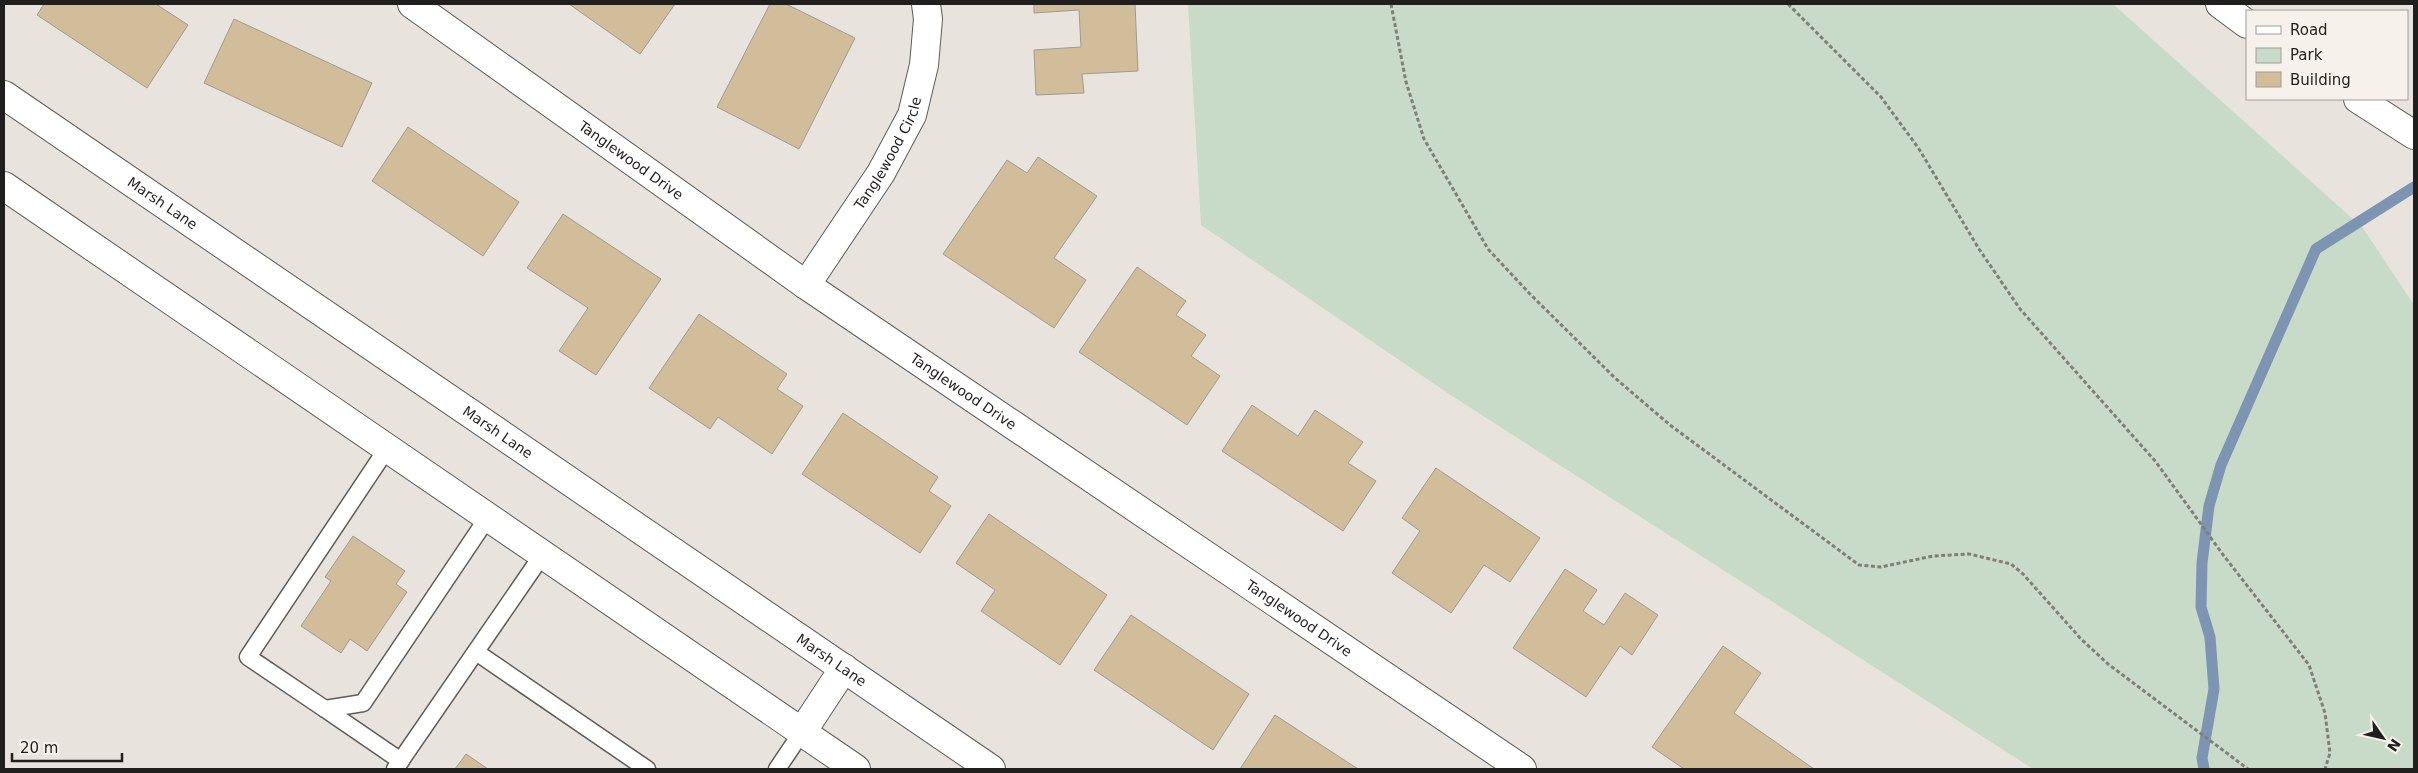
<svg xmlns="http://www.w3.org/2000/svg" width="2418" height="773" viewBox="0 0 2418 773" font-family="'DejaVu Sans',sans-serif">
	<style>
		.green { fill: #c7dbc8 }
		.lines { fill: none; stroke-linecap: round; stroke-linejoin: round }
		.stream { stroke: #7d94b3; stroke-width: 11 }
		.building { fill: #d1bd9a; stroke: #9f9b94 }
		.lane-casing { stroke: #5f5c56; stroke-width: 19 }
		.street-casing { stroke: #5f5c56; stroke-width: 30 }
		.secondary-casing { stroke: #5f5c56; stroke-width: 30 }
		.path { stroke: #817e7a; stroke-width: 3; stroke-dasharray: 4 2.5; stroke-linecap: butt }
		.lane { stroke: #fff; stroke-width: 16 }
		.street { stroke: #fff; stroke-width: 28 }
		.secondary { stroke: #fff; stroke-width: 28 }
		.labels { text-anchor: middle; stroke-width: 4; stroke-linejoin: round; paint-order: stroke }
		.street-label { font-size: 14px; fill: #211f1d; stroke: #f6f1ea }
	</style>
	<rect width="100%" height="100%" fill="#e8e4dd"/>
	<!-- green -->
	<polygon class="green" points="1188,4 2113,4 2363,228 2414,305 2414,769 2033,769 1449,394 1201,225"/>
	<g class="lines">
		<!-- stream -->
		<polyline class="stream" points="2204,769 2202,758 2214,689 2210,637 2201,607 2202,563 2209,506 2221,465 2316,249 2414,187"/>
	</g>
	<!-- building -->
	<g class="building">
		<polygon points="44,4 156,4 188,25 147,88 37,15"/>
		<polygon points="569,4 675,4 640,54"/>
		<polygon points="770,4 786,4 855,38 799,149 717,107"/>
		<polygon points="1034,4 1135,4 1138,71 1082,74 1084,93 1036,95 1034,50 1081,47 1079,10 1034,13"/>
		<polygon points="234,19 372,83 342,147 204,83"/>
		<polygon points="408,127 519,202 483,256 372,181"/>
		<polygon points="1038,157 1097,196 1054,258 1086,280 1054,328 943,254 1007,160 1027,173"/>
		<polygon points="563,214 661,279 596,375 559,351 588,308 527,268"/>
		<polygon points="1137,267 1186,301 1176,315 1206,335 1191,356 1220,376 1187,425 1079,352"/>
		<polygon points="699,314 787,374 777,389 803,406 772,454 718,417 710,429 649,388"/>
		<polygon points="1252,405 1298,436 1315,410 1363,442 1348,463 1376,481 1343,531 1222,451"/>
		<polygon points="843,413 938,477 929,491 951,506 920,553 802,474"/>
		<polygon points="1436,468 1540,538 1510,582 1484,565 1451,613 1392,573 1420,531 1402,518"/>
		<polygon points="989,514 1107,595 1060,665 981,611 995,590 956,563"/>
		<polygon points="353,536 405,571 396,584 407,592 367,651 350,639 341,653 301,626 331,581 325,577"/>
		<polygon points="1565,569 1597,590 1583,611 1604,625 1625,593 1658,615 1632,655 1620,646 1586,697 1513,648"/>
		<polygon points="1131,615 1249,694 1213,750 1094,670"/>
		<polygon points="1723,646 1761,673 1734,713 1814,769 1684,769 1652,747"/>
		<polygon points="1275,715 1358,769 1240,769"/>
		<polygon points="466,754 488,769 455,769"/>
	</g>
	<g class="lines">
		<!-- lane casing -->
		<g class="lane-casing">
			<g id="lane">
				<polyline points="388,447 248,657 325,709 363,703 488,517"/>
				<polyline points="476,652 647,769"/>
				<polyline points="325,709 401,761"/>
				<polyline points="395,769 543,554"/>
				<polyline points="777,769 802,732"/>
			</g>
		</g>
		<!-- street casing -->
		<g class="street-casing">
			<g id="street">
				<path id="s1" d="M412,4L806,285L1522,769"/>
				<polyline points="2220,4 2247,24"/>
				<polyline points="2358,99 2414,135"/>
				<path id="s2" d="M806,285L881,173L912,115L924,65L928,19L926,4"/>
			</g>
		</g>
		<!-- secondary casing -->
		<g class="secondary-casing">
			<g id="secondary">
				<path id="s3" d="M4,95L991,769"/>
				<polyline points="4,186 856,769"/>
				<polyline points="802,732 844,668"/>
			</g>
		</g>
		<!-- path -->
		<g class="path">
			<polyline points="1391,4 1406,82 1424,139 1488,249 1529,293 1615,378 1670,425 1859,565 1881,567 1933,556 1969,554 2011,564 2023,574 2081,639 2108,664 2248,769"/>
			<polyline points="1788,4 1881,97 1919,149 1979,249 2020,309 2156,462 2224,556 2309,665 2325,713 2330,753 2325,769"/>
		</g>
		<!-- lane -->
		<use href="#lane" class="lane"/>
		<!-- street -->
		<use href="#street" class="street"/>
		<!-- secondary -->
		<use href="#secondary" class="secondary"/>
	</g>
	<g class="labels">
		<!-- street labels -->
		<g class="street-label">
			<text dy="5" stroke="none"><textPath href="#s2" startOffset="156">Tanglewood Circle</textPath></text>
			<text dy="5" stroke="none"><textPath href="#s1" startOffset="269">Tanglewood Drive</textPath></text>
			<text dy="5" stroke="none"><textPath href="#s3" startOffset="192">Marsh Lane</textPath></text>
			<text dy="5" stroke="none"><textPath href="#s1" startOffset="674">Tanglewood Drive</textPath></text>
			<text dy="5" stroke="none"><textPath href="#s3" startOffset="598">Marsh Lane</textPath></text>
			<text dy="5" stroke="none"><textPath href="#s1" startOffset="1079">Tanglewood Drive</textPath></text>
			<text dy="5" stroke="none"><textPath href="#s3" startOffset="1002">Marsh Lane</textPath></text>
		</g>
	</g>
	<!-- border -->
	<rect width="2418" height="773" fill="none" stroke="#211f1d" stroke-width="10"/>
	<!-- legend -->
	<rect x="2246" y="10" width="162" height="90" fill="#f6f1ea" stroke="#a19d98"/>
	<rect x="2256" y="26" width="25" height="8" fill="#ffffff" stroke="#a19d98"/>
	<text x="2290" y="35" font-size="15" fill="#211f1d">Road</text>
	<rect x="2256" y="48" width="25" height="15" fill="#c7dbc8" stroke="#a19d98"/>
	<text x="2290" y="60" font-size="15" fill="#211f1d">Park</text>
	<rect x="2256" y="72" width="25" height="15" fill="#d1bd9a" stroke="#a19d98"/>
	<text x="2290" y="85" font-size="15" fill="#211f1d">Building</text>
	<!-- north arrow -->
	<g transform="translate(2383 738) rotate(124)" stroke="#f6f1ea" stroke-width="4" paint-order="stroke">
	<path d="M0-4L9 19L0 12L-9 19Z" fill="#211f1d"/>
	<text y="-8" font-size="14" font-weight="bold" text-anchor="middle" fill="#211f1d">N</text>
	</g>
	<!-- scale -->
	<path d="M12 753v8h110v-8" fill="none" stroke="#211f1d" stroke-width="2.5"/>
	<text x="20" y="753" font-size="15" fill="#211f1d" stroke="#f6f1ea" stroke-width="4" paint-order="stroke">20 m</text>
</svg>
